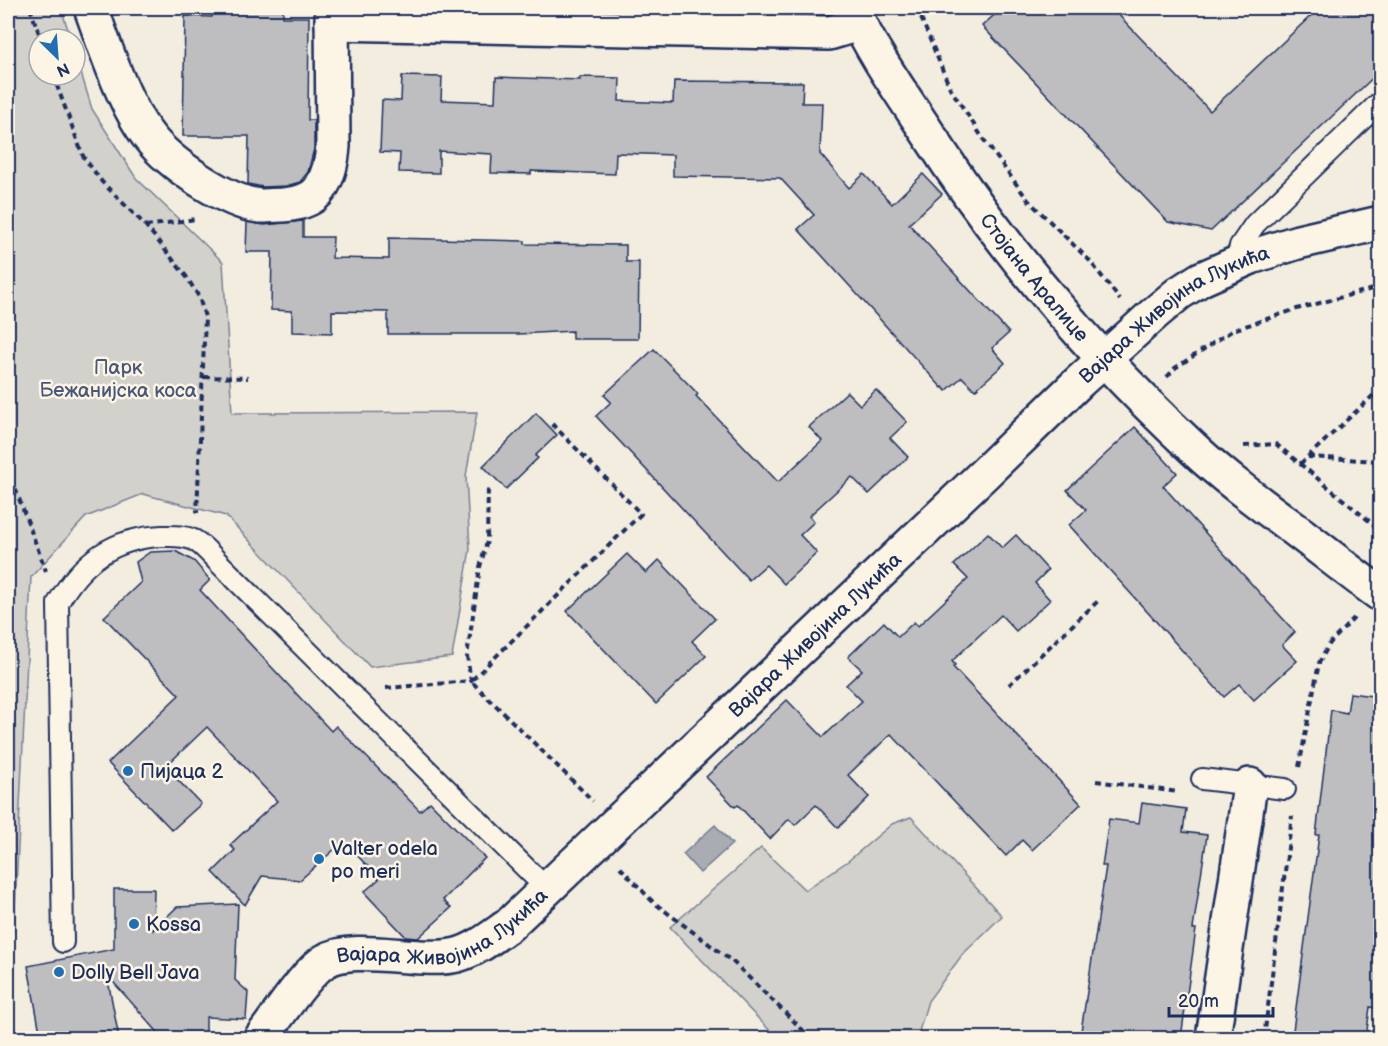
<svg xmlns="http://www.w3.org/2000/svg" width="1388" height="1046" viewBox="0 0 1388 1046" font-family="'Balsamiq Sans',sans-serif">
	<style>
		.green { fill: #d3d1cc; stroke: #778095; stroke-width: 1.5 }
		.water { fill: #a9acb3; stroke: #707a91; stroke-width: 1.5 }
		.building { fill: #bebec0; stroke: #1b2f5e; stroke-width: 1.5 }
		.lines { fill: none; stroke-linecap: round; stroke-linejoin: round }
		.service-casing { stroke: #1b2f5e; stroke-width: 24 }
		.minor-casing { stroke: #1b2f5e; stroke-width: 38 }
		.path { stroke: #1b2f5e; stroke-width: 4; stroke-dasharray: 6 4.5; stroke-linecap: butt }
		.service { stroke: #fcf5e5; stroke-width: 20 }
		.minor { stroke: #fcf5e5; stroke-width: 33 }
		.poi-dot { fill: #1f6fb2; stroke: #fcf5e5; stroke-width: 2 }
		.labels { text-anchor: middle; stroke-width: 5; stroke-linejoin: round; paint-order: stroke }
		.street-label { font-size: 20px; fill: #1b2f5e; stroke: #fcf5e5 }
		.park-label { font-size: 20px; fill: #49587a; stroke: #fcf5e5 }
		.poi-label { font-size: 20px; fill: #1b2f5e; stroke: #fcf5e5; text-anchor: start }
	</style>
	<rect width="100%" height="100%" fill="#f3ede0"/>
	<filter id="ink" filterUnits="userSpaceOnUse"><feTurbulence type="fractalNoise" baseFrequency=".0167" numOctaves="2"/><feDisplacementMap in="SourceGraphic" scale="12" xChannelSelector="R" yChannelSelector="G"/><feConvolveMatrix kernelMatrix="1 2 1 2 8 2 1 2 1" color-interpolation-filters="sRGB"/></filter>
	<g filter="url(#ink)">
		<!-- green -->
		<g class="green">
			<polygon points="8,8 61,8 71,39 39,39 39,75 75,75 75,53 92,109 136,178 223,262 232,413 477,412 466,476 470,549 452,657 370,667 226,516 143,494 86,517 31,577 14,930 8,940"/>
			<polygon points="911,817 1002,916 962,955 928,1001 917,1038 777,1038 670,927 761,848 805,890 848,861 892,824"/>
		</g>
		<!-- water -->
		<polygon class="water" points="715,825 732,844 700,873 683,854"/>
		<!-- building -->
		<g class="building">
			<polygon points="212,8 283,8 283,17 309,17 308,120 314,120 314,149 308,172 300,182 286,186 263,187 248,184 249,136 183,136 185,16 212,17"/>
			<polygon points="1002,8 1112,8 1210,111 1319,8 1380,8 1380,71 1211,231 1168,222 982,26"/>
			<polygon points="402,76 442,77 441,100 495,102 496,77 580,80 580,77 620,78 619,101 673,103 674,81 803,82 802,103 822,103 820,154 849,188 864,174 892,204 923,174 942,194 909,224 1009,333 992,348 1005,363 975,390 962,377 946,391 943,387 942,388 798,229 814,215 780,178 673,176 673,155 616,153 615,174 531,171 531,174 491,173 492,154 439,151 439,173 399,172 400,153 380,152 382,100 401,101"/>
			<polygon points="303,221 303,237 333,237 332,258 389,259 389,238 525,241 525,244 626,245 626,262 639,262 638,339 572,339 572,331 519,334 388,334 388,312 332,311 332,333 292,332 292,311 271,310 272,252 246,252 247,222 264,225"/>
			<polygon points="654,349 698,394 696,396 778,482 822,441 809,427 847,392 860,405 876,390 907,422 890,438 908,457 869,494 852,477 809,516 814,522 800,535 817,553 784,584 766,565 749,580 596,416 611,402 604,395"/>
			<polygon points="536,413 557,435 535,456 538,458 506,489 483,466"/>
			<polygon points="1135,427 1177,473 1163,486 1295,632 1282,645 1297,661 1254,700 1239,684 1224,697 1069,525 1086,510 1067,490"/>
			<polygon points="988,533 1002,548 1016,535 1030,550 1048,570 1035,583 1050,600 1016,631 1001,615 952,661 955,665 953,667 1081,804 1032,850 1022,840 1006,856 891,734 848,775 869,797 838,828 816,805 795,825 789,819 770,839 738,805 735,807 706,777 787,700 823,737 862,701 846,685 862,670 848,657 884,622 898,637 914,622 918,626 968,579 954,565"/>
			<polygon points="175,551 194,561 210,580 200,590 331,731 336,726 420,811 430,802 485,858 443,900 451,908 418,938 406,937 364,892 379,879 344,841 300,880 262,876 245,905 213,872 235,850 230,845 277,801 207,727 165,767 201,804 172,830 108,763 179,695 104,617 141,582 136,562 150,552"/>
			<polygon points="627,554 646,573 659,560 715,619 692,641 706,656 656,704 567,611"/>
			<polygon points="1350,693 1380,697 1380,1009 1370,1007 1366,1038 1292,1038 1319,835 1316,835 1331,710 1347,713"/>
			<polygon points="1142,803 1186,809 1183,832 1207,835 1193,929 1196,929 1181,1038 1080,1038 1106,866 1102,866 1109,819 1139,823"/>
			<polygon points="114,889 154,889 153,930 177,907 238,904 235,980 248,992 246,1019 206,1017 206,1038 163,1038 107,975 119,1038 41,1038 28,966 114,949"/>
		</g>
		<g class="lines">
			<!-- service casing -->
			<g class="service-casing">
				<g id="service">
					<polyline points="1237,263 1240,246 1255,224 1380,102"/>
					<polyline points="1202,779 1285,789"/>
					<path d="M63,942L58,603C81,562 113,538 162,536C173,536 183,535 194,540C203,545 211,555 218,562L548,890"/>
				</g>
			</g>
			<!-- minor casing -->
			<g class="minor-casing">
				<g id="minor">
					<path d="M91,8C105,47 124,105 149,137C169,163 227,203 260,206C268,206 276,205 283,205C296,204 312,201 320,189C328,177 332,160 333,146L332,8"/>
					<path id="s1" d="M852,8C872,52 902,94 929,135C1004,251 1093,355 1194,449C1226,479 1262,505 1297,531C1325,552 1352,574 1380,594"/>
					<polyline points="332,23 829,33 859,24"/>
					<path id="s2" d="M261,1038C277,1018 305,973 325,961C354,943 420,964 457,955C476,950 493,936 509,925L984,474L1080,381L1155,313L1179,293L1201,279L1251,257L1298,242L1380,223"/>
					<polyline points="1213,1038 1250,785"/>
				</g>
			</g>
			<!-- path -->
			<g class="path">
				<polyline points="30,8 41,39"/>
				<polyline points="917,8 950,88 984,140 1028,200 1090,261 1120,300"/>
				<polyline points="53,75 83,156 102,182 146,226 186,276 199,297 205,317 197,513"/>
				<polyline points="146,226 196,219"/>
				<polyline points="204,377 248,378"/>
				<polyline points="1167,377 1175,368 1233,330 1297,309 1380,287"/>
				<polyline points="552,424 641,514 471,681 593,801"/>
				<polyline points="1244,446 1276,444 1380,530"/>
				<polyline points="1308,457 1380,461"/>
				<polyline points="1300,464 1380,389"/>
				<polyline points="8,469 46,571"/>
				<polyline points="1009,685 1098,601"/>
				<polyline points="386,688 471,681 467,656 480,567 487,541 488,488"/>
				<polyline points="1299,767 1319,663 1330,643 1354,618"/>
				<polyline points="1096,781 1178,792"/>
				<polyline points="620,867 653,902 733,962 811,1038"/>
				<polyline points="1264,1038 1292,816"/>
			</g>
			<!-- service -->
			<use href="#service" class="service"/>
			<!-- minor -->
			<use href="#minor" class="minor"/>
		</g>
	</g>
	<!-- markers -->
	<g class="poi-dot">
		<circle cx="128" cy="771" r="6"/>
		<circle cx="319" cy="859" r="6"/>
		<circle cx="134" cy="924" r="6"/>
		<circle cx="59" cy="972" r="6"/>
	</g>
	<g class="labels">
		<!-- street labels -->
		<g class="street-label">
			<text dy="7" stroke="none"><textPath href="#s1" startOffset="326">Стојана Аралице</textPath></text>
			<text dy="7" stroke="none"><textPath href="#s2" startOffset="1200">Вајара Живојина Лукића</textPath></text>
			<text dy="7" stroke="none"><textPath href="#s2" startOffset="716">Вајара Живојина Лукића</textPath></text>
			<text dy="7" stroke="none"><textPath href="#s2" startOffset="228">Вајара Живојина Лукића</textPath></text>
		</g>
		<!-- park labels -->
		<g class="park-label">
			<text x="118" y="374">Парк<tspan x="118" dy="23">Бежанијска коса</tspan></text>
		</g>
		<!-- poi labels -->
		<g class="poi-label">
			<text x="140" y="778">Пијаца 2</text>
			<text x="331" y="855">Valter odela<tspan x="331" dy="23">po meri</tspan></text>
			<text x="146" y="931">Kossa</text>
			<text x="71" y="979">Dolly Bell Java</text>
		</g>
	</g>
	<!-- margin -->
	<rect width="1388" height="1046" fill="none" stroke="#fcf5e5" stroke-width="30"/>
	<rect x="15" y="15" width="1358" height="1016" fill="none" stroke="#1b2f5e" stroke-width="2" filter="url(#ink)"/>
	<!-- north arrow -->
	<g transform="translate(57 57) rotate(155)"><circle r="28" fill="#fcf5e5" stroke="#a2a6af" stroke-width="1.5"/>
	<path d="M0-4.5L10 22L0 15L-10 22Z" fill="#1f6fb2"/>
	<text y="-9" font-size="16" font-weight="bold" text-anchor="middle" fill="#1b2f5e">N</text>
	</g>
	<!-- scale -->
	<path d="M1169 1007v9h104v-9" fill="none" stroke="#1b2f5e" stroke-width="3"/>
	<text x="1178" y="1007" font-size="18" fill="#1b2f5e" stroke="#fcf5e5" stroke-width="4.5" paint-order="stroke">20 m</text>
</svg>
